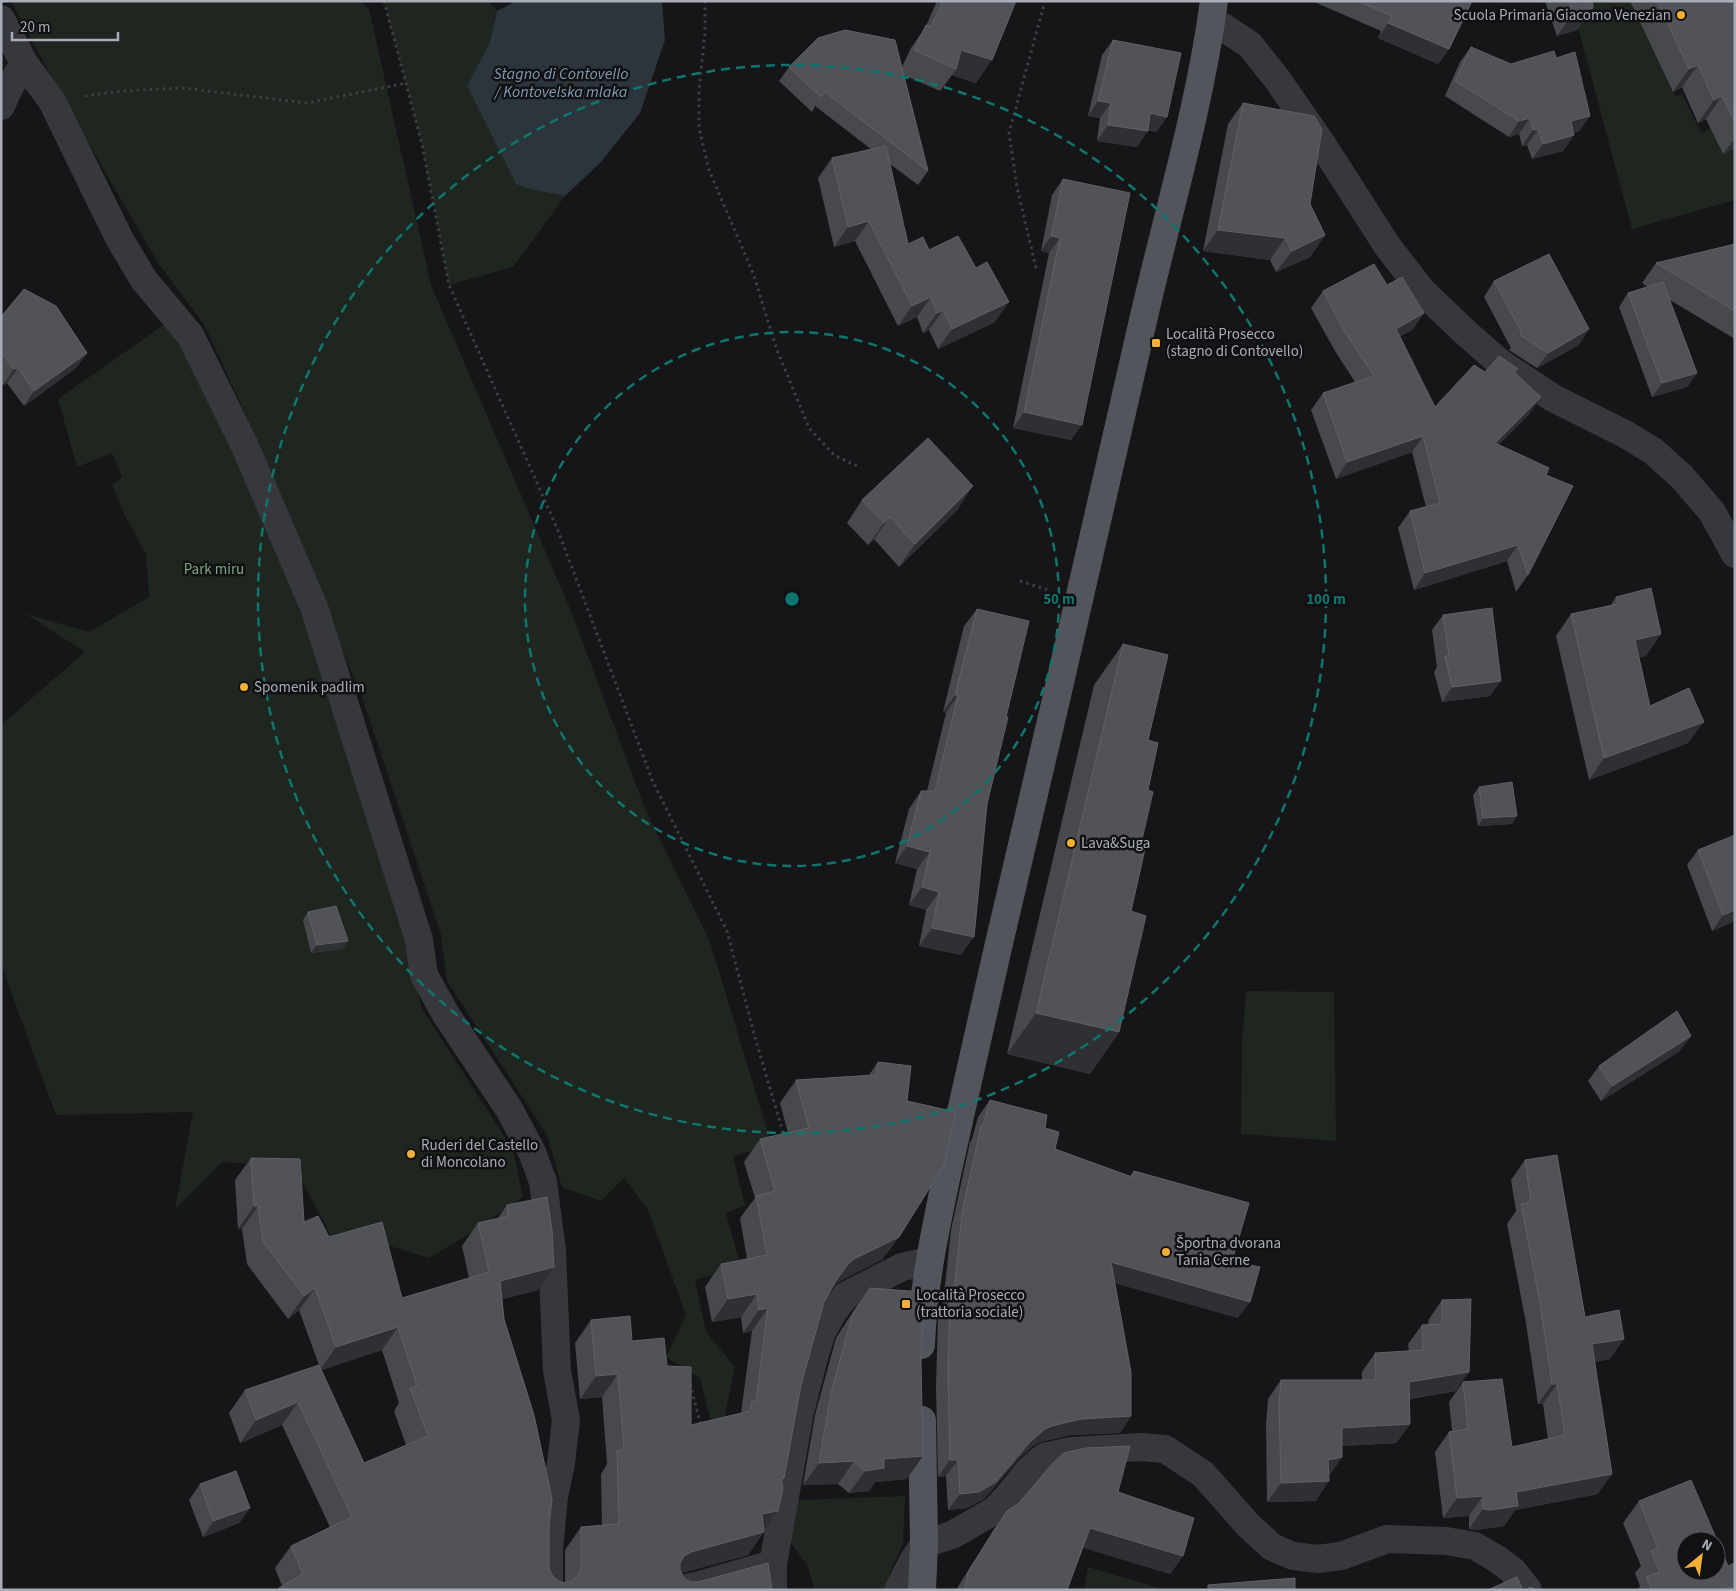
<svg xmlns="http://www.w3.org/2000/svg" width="1736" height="1591" viewBox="0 0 1736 1591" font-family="'Source Sans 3',sans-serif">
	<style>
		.green { fill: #1e261f }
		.water { fill: #2c353c }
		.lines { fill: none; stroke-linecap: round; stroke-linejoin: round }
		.path { stroke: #3d3f44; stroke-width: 3; stroke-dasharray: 2.5 4; stroke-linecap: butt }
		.minor { stroke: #37383d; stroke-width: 28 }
		.major { stroke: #53555c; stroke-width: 28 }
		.wall { fill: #47494d; fill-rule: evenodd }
		.shaded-wall { fill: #2f3033 }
		.building { fill: #525359; stroke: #5f6168; fill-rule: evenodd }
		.ring { fill: none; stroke: #0f766e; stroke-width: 2.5; stroke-dasharray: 9 6 }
		.poi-dot { fill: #f2b134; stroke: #111113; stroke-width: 2 }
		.labels { text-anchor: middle; stroke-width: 5; stroke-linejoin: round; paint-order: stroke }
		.poi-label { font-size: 15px; fill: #a8adb8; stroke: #111113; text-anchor: start }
		.park-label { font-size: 15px; fill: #7fa381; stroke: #111113 }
		.water-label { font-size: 16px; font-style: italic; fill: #7f9bb3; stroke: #111113 }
		.centre { fill: #0f766e; stroke: #111113; stroke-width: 2.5 }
		.ring-label { font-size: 15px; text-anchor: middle; font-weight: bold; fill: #0f766e; stroke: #111113; stroke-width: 5; stroke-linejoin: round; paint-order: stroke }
	</style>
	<rect width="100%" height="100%" fill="#161618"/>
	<!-- green -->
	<g class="green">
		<polygon points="11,1 361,1 369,9 431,285 571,611 644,806 710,942 772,1146 733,1156 745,1205 726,1213 741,1267 695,1280 706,1332 735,1367 718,1449 700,1378 666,1357 686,1315 648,1210 624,1178 601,1201 562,1187 547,1135 447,981 441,935 363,700 254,433 205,326 158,263 68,108"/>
		<polygon points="384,1 488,1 497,11 490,42 467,86 530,189 565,196 513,267 449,285 422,144"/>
		<polygon points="1571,1 1630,1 1673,92 1676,96 1682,94 1701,133 1711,128 1723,154 1735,148 1735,200 1632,229"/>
		<polygon points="165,324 187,342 303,611 405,942 422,1009 513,1150 523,1197 469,1234 429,1258 364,1238 333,1240 294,1166 222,1162 175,1209 193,1112 56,1115 8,984 1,960 1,725 85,652 26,614 89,632 149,597 146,554 125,516 112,485 122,477 112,453 77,467 58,399"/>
		<polygon points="1246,991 1334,992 1336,1141 1241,1134 1242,1043"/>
		<polygon points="905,1496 903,1543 883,1590 815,1590 807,1565 789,1540 798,1500"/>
		<polygon points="1088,1567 1165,1590 1084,1590"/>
	</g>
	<!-- water -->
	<polygon class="water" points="516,1 662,1 665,40 640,113 601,162 565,196 530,189 516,184 467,86 490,42 497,11"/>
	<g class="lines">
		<!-- path -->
		<g class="path">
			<polyline points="384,1 422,144 449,285 557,528 653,782 727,931 756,1041 784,1136"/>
			<polyline points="705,1 705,33 699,89 699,128 709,170 753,273 777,350 809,428 834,455 859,467"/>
			<polyline points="85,96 122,91 182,88 307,103 406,83"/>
			<polyline points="1036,268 1017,187 1009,133 1045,1"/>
			<polyline points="1020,581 1048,590"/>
			<polyline points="690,1384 701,1426"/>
		</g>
		<!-- minor -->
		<g class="minor">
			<polyline points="1,19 24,63 52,101 119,238 144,280 190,335 244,444 314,607 419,940 424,975 445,1013 509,1109 532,1152 543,1182 552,1251 557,1371 566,1420 561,1463 554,1497 549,1549 549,1590"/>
			<polyline points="1211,25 1223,27 1250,45 1277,79 1322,144 1388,247 1423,292 1465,332 1499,362 1553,398 1625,434 1653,451 1682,477 1712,512 1735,554"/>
			<polyline points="1,106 9,88 24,63"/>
			<polyline points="773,1564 773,1590"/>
			<polyline points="679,1590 696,1586 773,1564 800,1412 815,1354 822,1332 833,1312 845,1296 902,1267 929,1261"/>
			<polyline points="898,1590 913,1561 924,1544 952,1535 994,1511 1008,1496 1029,1470 1044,1457 1071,1451 1141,1447 1165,1449 1203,1474 1248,1525 1272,1547 1293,1556 1318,1559 1341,1556 1387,1539 1446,1541 1475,1546 1497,1559 1513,1571 1528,1590"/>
		</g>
		<!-- major -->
		<g class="major">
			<path d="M921,1345C923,1287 935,1231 947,1174C963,1100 980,1026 997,952C1047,739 1097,525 1145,312C1169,209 1200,106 1214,1"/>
			<polyline points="922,1420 924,1544 922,1590"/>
		</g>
	</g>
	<!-- wall -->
	<g class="wall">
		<polygon points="937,1 1016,1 976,83 952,75 940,91 904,75 928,171 918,185 890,164 908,244 929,250 995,322 938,349 929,330 923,333 917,317 898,326 855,241 834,247 818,178 832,158 871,149 815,106 812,112 779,81 789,67 902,67 911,48 926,26"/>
		<polygon points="1312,1 1472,1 1449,49 1438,64 1378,38 1381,31"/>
		<polygon points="1545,1 1592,1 1577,30 1557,36"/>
		<polygon points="1630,1 1735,1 1735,148 1723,154 1706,119 1698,123 1682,87 1673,92"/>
		<polygon points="1113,40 1167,117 1156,132 1148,130 1137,147 1097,141 1100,118 1088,116 1102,55"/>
		<polygon points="1471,47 1511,64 1556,58 1590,116 1579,131 1573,133 1574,135 1563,151 1532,159 1527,145 1522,146 1519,134 1509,137 1445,96 1460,62"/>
		<polygon points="1243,103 1310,204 1325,235 1310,257 1276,272 1270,260 1203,251 1228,124"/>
		<polygon points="1063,179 1071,440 1013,428 1049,253 1041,251 1052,195"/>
		<polygon points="1735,244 1735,339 1670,300 1697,373 1687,387 1652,397 1619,307 1628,293 1648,287 1642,283 1656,263"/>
		<polygon points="1494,281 1579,345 1537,368 1509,350 1511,348 1484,297"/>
		<polygon points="1387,285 1424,313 1412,330 1400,336 1435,407 1485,372 1515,373 1541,397 1529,414 1498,445 1546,475 1528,575 1516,592 1507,561 1414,590 1398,528 1410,511 1426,507 1412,452 1336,479 1311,410 1323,393 1355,382 1335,351 1311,308 1323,291"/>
		<polygon points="1,317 87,353 76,368 24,406 7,383 3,385 1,382"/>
		<polygon points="862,500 958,509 899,567 874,539 868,545 847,523"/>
		<polygon points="1616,597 1646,656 1639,657 1650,706 1688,743 1589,780 1556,636 1571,614 1611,605"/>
		<polygon points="977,609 1006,717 987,804 961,955 919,946 926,910 909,905 917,869 895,863 909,809 921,791 927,791 946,713 943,712 964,626"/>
		<polygon points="1443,615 1490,696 1442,702 1434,672 1437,667 1432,630"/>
		<polygon points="1123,644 1148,740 1148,790 1131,911 1119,1032 1090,1074 1007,1054 1094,685"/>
		<polygon points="1479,787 1512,824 1478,826 1473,795"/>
		<polygon points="1698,850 1735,921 1712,931 1687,865"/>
		<polygon points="308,912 343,949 311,953 303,920"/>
		<polygon points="1680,1051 1601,1101 1588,1081 1599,1066"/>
		<path d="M878,1062L883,1259L838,1282L833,1287L824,1302L801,1385L784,1478L782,1482L778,1511L748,1555L681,1573L683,1577L690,1582L772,1590H278L279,1588L282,1586L275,1568L291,1546L330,1527L282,1425L240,1443L229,1413L245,1390L319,1365L299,1310L288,1319L247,1264L242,1229H238L235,1180L251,1158L304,1222L329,1237L402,1298L469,1278L462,1246L478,1223L498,1218L507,1205L554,1267L538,1290L502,1299L504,1319L549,1526V1568L552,1575L558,1581L565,1583V1550L581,1527L602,1525L601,1474L607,1464L602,1397L580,1399L575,1343L591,1320L632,1341L667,1366L691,1425L741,1413L752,1331L743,1333L741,1317L712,1322L705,1287L721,1264L747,1259L740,1218L755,1198L744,1162L760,1139L788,1133L780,1103L796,1080L869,1075ZM382,1350L399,1403L394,1411L406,1445L364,1463L321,1370Z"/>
		<polygon points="990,1100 1045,1128 1055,1149 1130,1176 1134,1171 1232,1261 1238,1318 1115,1283 1131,1416 1120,1433 1070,1435 1040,1442 1034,1445 1019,1458 984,1499 967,1508 948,1510 946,1476 938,1477 936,1386 938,1318 942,1312 951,1230 970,1142 972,1139 978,1117"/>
		<polygon points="1525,1160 1585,1317 1610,1359 1594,1362 1598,1494 1515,1510 1504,1526 1476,1530 1469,1529 1469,1516 1443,1518 1435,1452 1449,1432 1452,1431 1449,1402 1463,1382 1512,1447 1548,1439 1543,1404 1538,1404 1526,1323 1507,1224 1516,1211 1511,1180"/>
		<polygon points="870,1288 907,1479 875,1482 869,1491 849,1493 838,1484 803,1485 815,1415 836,1338 854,1310"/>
		<polygon points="1442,1300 1456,1391 1410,1399 1410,1424 1396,1443 1342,1446 1342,1457 1329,1476 1316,1501 1267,1502 1266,1424 1268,1399 1281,1380 1362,1380 1362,1372 1375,1353 1409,1351 1408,1344 1422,1325 1428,1325 1429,1319"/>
		<polygon points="200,1484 250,1508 239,1523 203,1537 189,1500"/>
		<polygon points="1118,1492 1183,1556 1170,1574 1083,1547 1067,1590 956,1590 994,1529 1007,1511"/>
		<polygon points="1639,1501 1728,1566 1735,1590 1638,1590 1640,1586 1635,1573 1641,1566 1623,1523"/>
	</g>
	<!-- shaded-wall -->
	<g class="shaded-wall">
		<polygon points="1593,8 1577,30 1557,36 1573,13"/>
		<polygon points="1388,23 1449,49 1438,64 1378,38"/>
		<polygon points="961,50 992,60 976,83 952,75 956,69"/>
		<polygon points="1698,65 1682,87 1673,92 1689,69"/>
		<polygon points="1722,96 1706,119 1698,123 1714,100"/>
		<polygon points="1098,101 1111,103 1100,118 1088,116"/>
		<polygon points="1150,113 1167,117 1156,132 1139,128"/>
		<polygon points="1590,116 1579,131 1560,136 1571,121"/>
		<polygon points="1530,118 1519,134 1509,137 1519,121"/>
		<polygon points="1108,125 1148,131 1137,147 1097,141"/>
		<polygon points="1538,129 1527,145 1522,146 1533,130"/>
		<polygon points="1574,135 1563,151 1532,159 1543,144"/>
		<polygon points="1735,138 1735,148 1723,154"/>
		<polygon points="869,221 855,241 834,247 848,227"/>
		<polygon points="1218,230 1285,238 1270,260 1203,251"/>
		<polygon points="1325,235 1310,257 1276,272 1292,251"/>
		<polygon points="1051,236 1060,238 1049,253 1041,251"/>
		<polygon points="931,297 917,317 898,326 912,306"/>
		<polygon points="1009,302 995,322 938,349 952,329"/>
		<polygon points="943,310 929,330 923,333 937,313"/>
		<polygon points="1424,313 1412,330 1385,345 1396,329"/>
		<polygon points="1589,329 1579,345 1537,368 1548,353"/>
		<polygon points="87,353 76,368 24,406 34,391"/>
		<polygon points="18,368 7,383 3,385 14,369"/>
		<polygon points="1697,373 1687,387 1652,397 1662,383"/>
		<polygon points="1541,397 1529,414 1483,460 1495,443"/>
		<polygon points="1024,412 1082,425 1071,440 1013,428"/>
		<polygon points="1423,436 1412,452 1336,479 1347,462"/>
		<polygon points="973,486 958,509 899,567 915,544"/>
		<polygon points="890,517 874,539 868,545 884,523"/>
		<polygon points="1518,545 1507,561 1414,590 1425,573"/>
		<polygon points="1661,634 1646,656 1619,662 1635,640"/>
		<polygon points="1501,681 1490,696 1442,702 1452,687"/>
		<polygon points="955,695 958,695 946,713 943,712"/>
		<polygon points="1704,722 1688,743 1589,780 1604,758"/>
		<polygon points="1517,816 1512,824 1478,826 1483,818"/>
		<polygon points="907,846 930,852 917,869 895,863"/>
		<polygon points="922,887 939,892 926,910 909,905"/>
		<polygon points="1735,910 1735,921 1712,931 1723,915"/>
		<polygon points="932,928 974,937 961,955 919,946"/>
		<polygon points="348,941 343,949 311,953 317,945"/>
		<polygon points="1036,1013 1119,1032 1090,1074 1007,1054"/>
		<polygon points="1691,1036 1680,1051 1601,1101 1612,1086"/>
		<polygon points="254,1206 258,1206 242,1229 238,1229"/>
		<polygon points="899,1237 883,1259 838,1282 833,1286 819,1304 849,1263 854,1259"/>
		<polygon points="1111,1262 1250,1302 1238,1318 1100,1279"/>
		<polygon points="554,1267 538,1290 484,1304 500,1281"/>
		<polygon points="315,1288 299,1310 288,1319 304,1296"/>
		<polygon points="757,1294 741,1317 712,1322 728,1299"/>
		<polygon points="768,1308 752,1331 743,1333 759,1310"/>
		<polygon points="398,1327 382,1350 320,1370 336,1347"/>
		<polygon points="1624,1339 1610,1359 1578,1364 1592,1344"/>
		<polygon points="1469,1372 1456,1391 1396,1401 1409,1382"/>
		<polygon points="618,1374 602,1397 580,1399 596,1376"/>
		<polygon points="1552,1384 1557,1384 1543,1404 1538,1404"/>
		<polygon points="298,1402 282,1425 240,1443 256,1420"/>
		<polygon points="1131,1416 1120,1433 1070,1435 1040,1442 1034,1445 1019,1458 984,1499 967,1508 948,1510 960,1494 1030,1442 1045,1429 1052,1426 1081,1419"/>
		<polygon points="1410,1424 1396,1443 1328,1447 1342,1428"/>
		<polygon points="923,1456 907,1479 875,1482 869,1491 849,1493 865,1471 884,1459"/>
		<polygon points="1342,1457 1329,1476 1328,1460"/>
		<polygon points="950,1460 958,1460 946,1476 938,1477"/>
		<polygon points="854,1461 838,1484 803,1485 819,1463"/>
		<polygon points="1612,1474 1598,1494 1515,1510 1504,1526 1476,1530 1469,1529 1483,1509 1516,1492"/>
		<polygon points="1329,1481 1316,1501 1267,1502 1281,1483"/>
		<polygon points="1483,1496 1469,1516 1443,1518 1457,1498"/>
		<polygon points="250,1508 239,1523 203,1537 213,1521"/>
		<polygon points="778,1511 748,1555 675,1575 668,1579 684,1556 762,1514"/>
		<polygon points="1090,1528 1183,1556 1170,1574 1077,1546"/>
	</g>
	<!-- building -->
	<g class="building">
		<polygon points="943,1 1016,1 992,60 961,50 956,69 914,50 926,25 931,27"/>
		<polygon points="1358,1 1472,1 1449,49 1388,23 1392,16"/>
		<polygon points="1569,1 1592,1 1593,8 1573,13"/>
		<polygon points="1657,1 1735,1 1735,122 1722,96 1714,100 1698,65 1689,69"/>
		<polygon points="845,30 895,40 928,171 825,92 821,97 789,67 818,38"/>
		<polygon points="1113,40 1181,53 1167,117 1150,113 1148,131 1108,125 1111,103 1098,101"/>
		<polygon points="1471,47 1511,64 1554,51 1556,58 1575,52 1590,116 1571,121 1574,135 1543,144 1538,129 1533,130 1530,118 1519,121 1455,81"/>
		<polygon points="1243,103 1314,116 1322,129 1310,204 1325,235 1292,251 1285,238 1218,230"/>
		<polygon points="886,146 908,244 923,237 929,250 958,236 976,268 987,262 1009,302 952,329 943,310 937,313 931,297 912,306 869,221 848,227 832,158"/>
		<polygon points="1063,179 1130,193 1082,425 1024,412 1060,238 1051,236"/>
		<polygon points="1735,244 1735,311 1656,263"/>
		<polygon points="1549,254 1589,329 1548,353 1520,335 1522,333 1494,281"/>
		<polygon points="1374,264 1387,285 1402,277 1424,313 1396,329 1435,407 1474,365 1485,372 1499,356 1518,369 1514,372 1541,397 1495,443 1549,468 1546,475 1573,486 1528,575 1518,545 1425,573 1410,511 1440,503 1423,436 1347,462 1323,393 1374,376 1346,334 1323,291"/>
		<polygon points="1663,282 1697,373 1662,383 1628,293"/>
		<polygon points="24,289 56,306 87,353 34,391 18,368 14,369 1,352 1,317"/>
		<polygon points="928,438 973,486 915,544 890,517 884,523 862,500"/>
		<polygon points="1651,588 1661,634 1635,640 1650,706 1689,688 1704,722 1604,758 1571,614 1618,604 1616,597"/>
		<polygon points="1492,608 1501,681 1452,687 1445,656 1449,656 1443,615"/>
		<polygon points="977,609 1029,621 1006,717 1008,717 987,804 974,937 932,928 939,892 922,887 930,852 907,846 921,791 935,791 958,695 955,695"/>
		<polygon points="1123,644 1168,655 1148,740 1158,743 1148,790 1153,792 1140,848 1145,849 1131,911 1146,916 1119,1032 1036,1013"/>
		<polygon points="1512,782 1517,816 1483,818 1479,787"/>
		<polygon points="1735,835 1735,910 1723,915 1698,850"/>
		<polygon points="336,906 348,941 317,945 308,912"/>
		<polygon points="1677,1011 1691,1036 1612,1086 1599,1066"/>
		<polygon points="878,1062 911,1066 907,1101 956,1112 944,1165 899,1237 854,1259 849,1263 835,1282 824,1302 801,1385 784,1478 781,1478 783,1488 778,1511 762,1514 764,1532 691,1552 684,1556 680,1563 680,1570 683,1577 690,1582 698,1582 768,1563 772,1590 281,1590 279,1588 303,1574 291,1546 352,1517 298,1402 256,1420 245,1390 319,1365 364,1463 428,1436 410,1388 417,1386 398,1327 336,1347 315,1288 304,1296 263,1242 258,1206 254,1206 251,1158 300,1159 304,1222 318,1216 329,1237 382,1222 402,1298 489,1272 478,1223 508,1216 507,1205 547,1197 552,1230 554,1267 500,1281 504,1319 534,1415 552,1499 549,1526 549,1568 552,1575 558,1581 565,1583 572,1581 578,1575 581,1568 581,1527 619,1524 617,1451 624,1449 618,1374 596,1376 591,1320 630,1316 632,1341 664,1338 667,1366 691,1367 691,1425 750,1411 752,1401 756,1401 768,1308 759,1310 757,1294 728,1299 721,1264 767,1255 756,1196 775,1191 760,1139 809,1128 796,1080 876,1075"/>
		<polygon points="990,1100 1047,1115 1045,1128 1059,1132 1055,1149 1132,1177 1134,1171 1249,1203 1232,1261 1260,1267 1250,1302 1111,1262 1131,1372 1131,1416 1081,1419 1052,1426 1045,1429 1030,1442 996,1482 979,1492 960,1494 958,1460 950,1460 948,1370 950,1301 953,1302 962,1213 981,1126 983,1126"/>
		<polygon points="1557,1155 1585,1317 1619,1310 1624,1339 1592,1344 1612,1474 1516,1492 1518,1506 1490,1510 1483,1509 1483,1496 1457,1498 1449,1432 1468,1429 1463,1382 1502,1379 1512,1447 1565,1435 1557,1384 1552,1384 1540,1303 1521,1204 1531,1202 1525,1160"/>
		<polygon points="870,1288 923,1292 921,1363 923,1456 884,1459 884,1468 865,1471 854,1461 819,1463 831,1393 852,1316"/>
		<polygon points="1471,1299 1469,1372 1409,1382 1410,1424 1342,1428 1342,1457 1328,1460 1329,1481 1281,1483 1279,1404 1281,1380 1376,1380 1375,1353 1423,1350 1422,1325 1442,1324 1442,1300"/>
		<polygon points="1130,1446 1118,1492 1194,1518 1183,1556 1090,1528 1067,1590 965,1590 968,1572 1007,1511 1018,1504 1053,1463 1064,1453 1086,1448"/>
		<polygon points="236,1471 250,1508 213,1521 200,1484"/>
		<path d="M1691,1480L1728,1566L1735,1563V1590H1731L1730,1587L1722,1590H1652L1646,1577L1660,1572L1651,1551L1658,1548L1639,1501ZM1686,1541H1716V1571H1686Z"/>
		<polygon points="1517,1577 1523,1590 1490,1590 1490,1589"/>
		<polygon points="1295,1578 1295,1590 1208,1590 1208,1585"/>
		<polygon points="1530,1587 1537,1590 1525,1590"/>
	</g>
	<!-- distance rings -->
	<g class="ring">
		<circle cx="792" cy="599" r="267"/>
		<circle cx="792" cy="599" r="534"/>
	</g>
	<!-- markers -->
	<g class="poi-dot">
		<circle cx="1681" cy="15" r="5"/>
		<rect x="1151" y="338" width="10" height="10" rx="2.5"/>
		<circle cx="244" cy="687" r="5"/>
		<circle cx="1071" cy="843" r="5"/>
		<circle cx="411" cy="1154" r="5"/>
		<circle cx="1166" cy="1252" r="5"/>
		<rect x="901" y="1299" width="10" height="10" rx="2.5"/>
	</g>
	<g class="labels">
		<!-- poi labels -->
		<g class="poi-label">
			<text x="1671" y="20" text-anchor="end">Scuola Primaria Giacomo Venezian</text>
			<text x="1166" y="339">Località Prosecco<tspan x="1166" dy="17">(stagno di Contovello)</tspan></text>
			<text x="254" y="692">Spomenik padlim</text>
			<text x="1081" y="848">Lava&amp;Suga</text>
			<text x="421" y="1150">Ruderi del Castello<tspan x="421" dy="17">di Moncolano</tspan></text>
			<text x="1176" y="1248">Športna dvorana<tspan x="1176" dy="17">Tania Cerne</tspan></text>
			<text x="916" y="1300">Località Prosecco<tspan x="916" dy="17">(trattoria sociale)</tspan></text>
		</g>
		<!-- park labels -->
		<g class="park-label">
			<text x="214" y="574">Park miru</text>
		</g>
		<!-- water labels -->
		<g class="water-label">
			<text x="561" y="79">Stagno di Contovello<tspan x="561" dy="18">/ Kontovelska mlaka</tspan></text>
		</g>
	</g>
	<circle cx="792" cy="599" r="8" class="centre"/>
	<g class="ring-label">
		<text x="1059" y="604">50 m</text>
		<text x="1326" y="604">100 m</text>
	</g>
	<!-- border -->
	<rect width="1736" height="1591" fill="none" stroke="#a8adb8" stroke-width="5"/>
	<!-- north arrow -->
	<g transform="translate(1701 1556) rotate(29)"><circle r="24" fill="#111113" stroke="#4d4f55"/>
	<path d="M0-4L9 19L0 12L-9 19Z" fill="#f2b134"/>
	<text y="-8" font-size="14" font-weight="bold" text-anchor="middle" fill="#a8adb8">N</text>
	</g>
	<!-- scale -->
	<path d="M12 32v8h106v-8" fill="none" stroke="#a8adb8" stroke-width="2.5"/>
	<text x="20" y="32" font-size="15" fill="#a8adb8" stroke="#111113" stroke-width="4" paint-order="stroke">20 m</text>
</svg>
